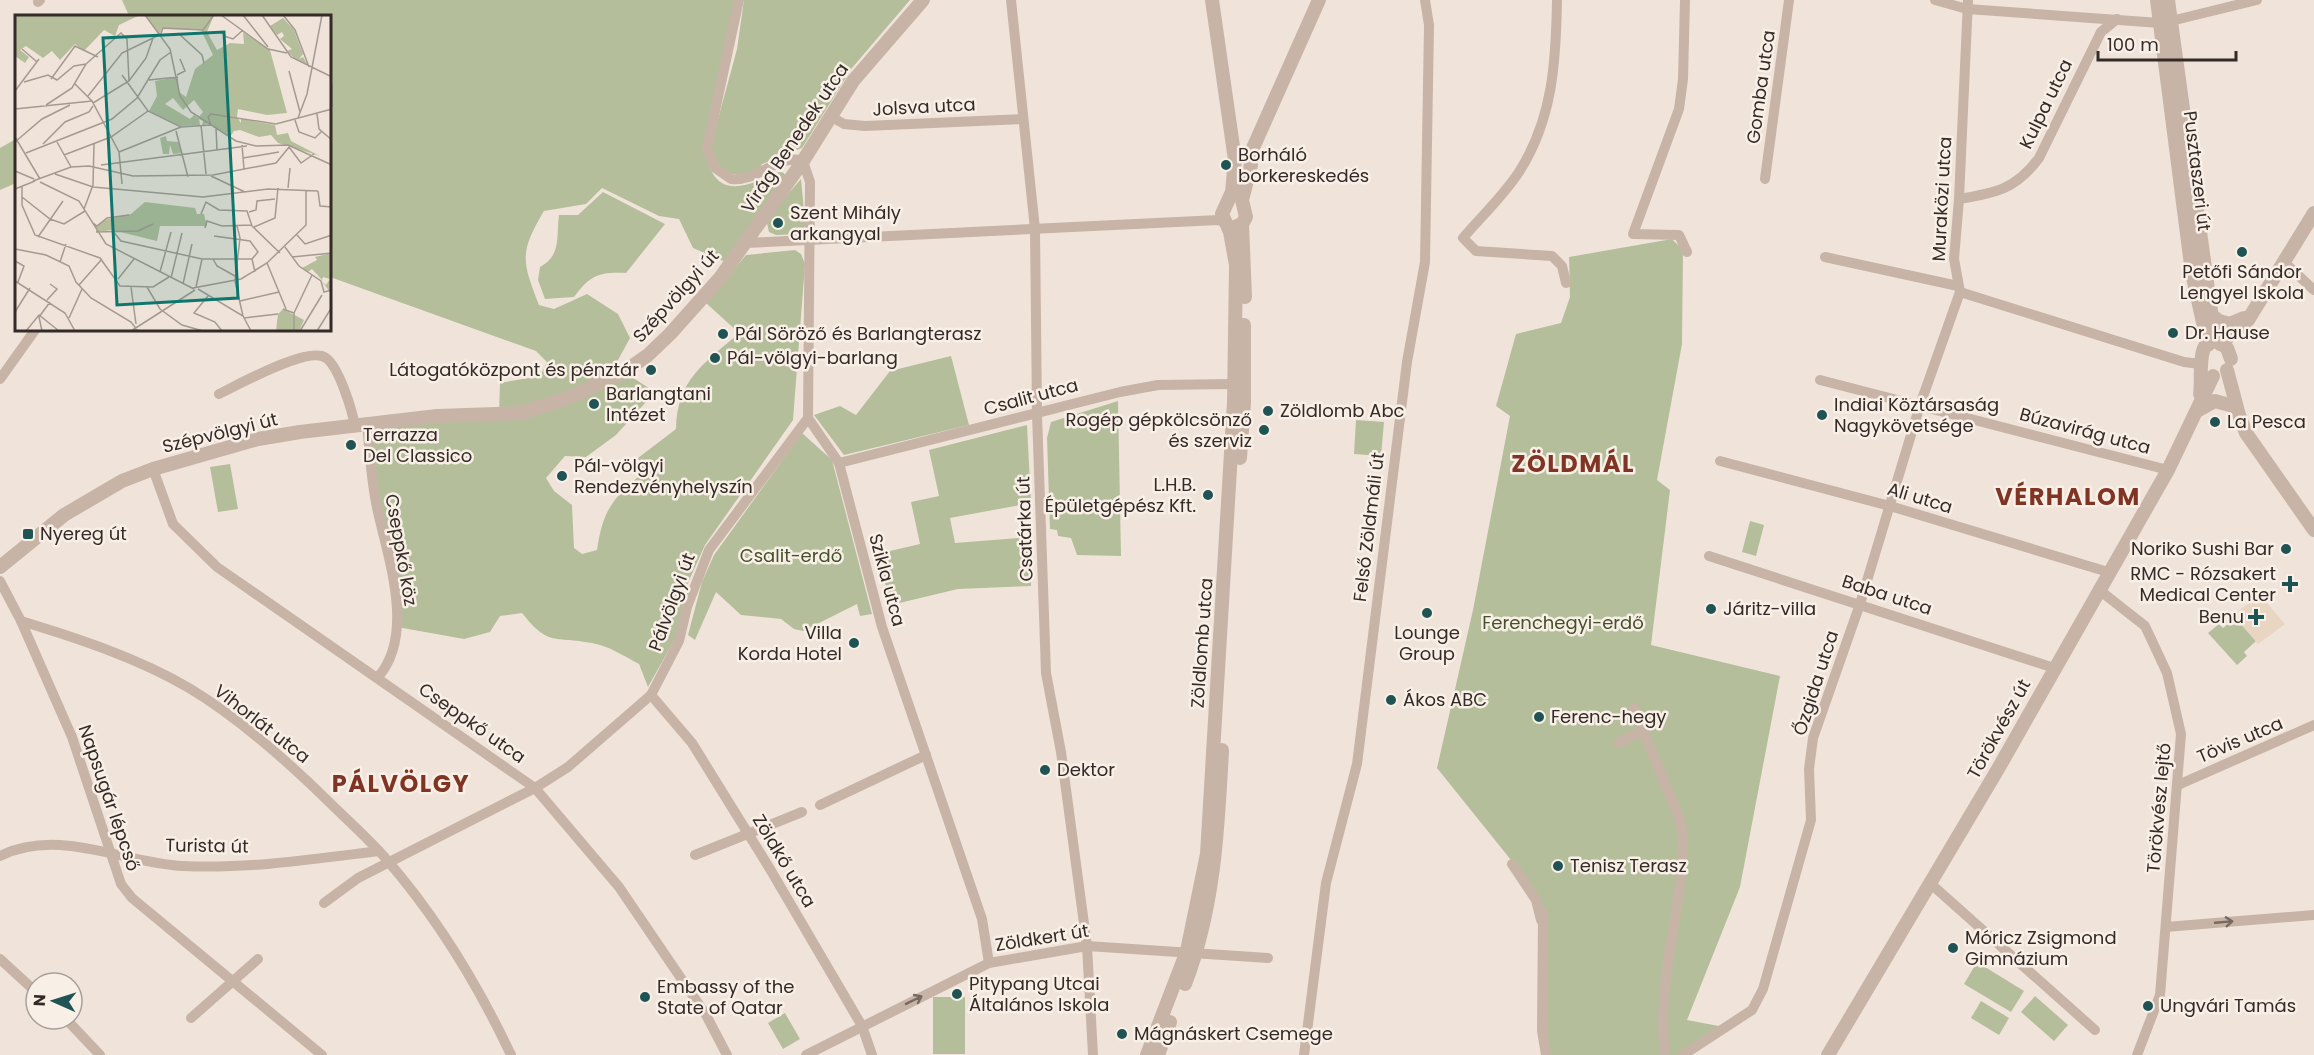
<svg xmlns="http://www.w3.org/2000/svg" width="2314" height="1055" viewBox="0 0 2314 1055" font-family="Poppins,sans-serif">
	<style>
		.green { fill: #b5be9b }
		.plaza { fill: #e8d5c2 }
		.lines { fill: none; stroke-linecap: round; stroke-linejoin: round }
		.minor { stroke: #c8b4a7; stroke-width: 10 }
		.tertiary { stroke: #c8b4a7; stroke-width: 14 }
		.oneway { stroke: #776861 }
		.poi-dot { fill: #1f5354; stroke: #f8efe6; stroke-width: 2 }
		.labels { text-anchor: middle; stroke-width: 5; stroke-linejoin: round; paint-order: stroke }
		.street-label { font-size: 18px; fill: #342a27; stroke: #f8efe6 }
		.poi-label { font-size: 18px; fill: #342a27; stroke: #f8efe6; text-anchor: start }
		.park-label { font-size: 18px; fill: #46512c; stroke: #f8efe6 }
		.district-label { font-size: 24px; font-weight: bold; letter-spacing: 1.5px; fill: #803424; stroke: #f8efe6 }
		.inset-road { fill: none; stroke: #a59a92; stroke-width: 1.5 }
		.view { fill: #0f766e; fill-opacity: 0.15; stroke: #0f766e; stroke-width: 3 }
		.inset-edge { fill: none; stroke: #342a27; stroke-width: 3 }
	</style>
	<rect width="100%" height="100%" fill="#f0e4da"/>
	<!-- green -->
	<g class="green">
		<path d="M122,0H735L704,142C711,201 740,190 781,171L788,177L730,264L693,248L679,219L659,216L602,188L586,204L544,211C519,253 522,261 539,305L554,309L587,294L618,314L630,338L617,362L624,372L655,392L616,435L586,457L565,456L546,478L554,491L572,505L574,548L582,554L597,550C603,509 613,498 644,472L638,458L676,429C677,379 704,364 739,333L706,303L746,255L795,250L801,254L805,264L793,420L705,545L687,585L676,637L648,687L639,664C624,656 609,646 592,643C554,636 549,647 522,613L500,616L490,632L464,639L397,627L367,424L499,415L500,383L540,376L547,362L536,351L330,277V16H129Z"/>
		<polygon points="744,0 910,0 852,68 802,148 762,164 755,174 728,174 714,160 711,145 737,49"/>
		<polygon points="16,139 16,183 0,190 0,148"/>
		<polygon points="801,179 806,231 804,234 776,235 769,232 766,219"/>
		<path d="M603,192L665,224L626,273C598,272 591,275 574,297L545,299L538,280L540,267C562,255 556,236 559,215H578Z"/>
		<polygon points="1672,239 1683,250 1682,344 1657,480 1670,490 1651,645 1780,676 1740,887 1687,1020 1724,1027 1683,1055 1546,1055 1542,943 1535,890 1437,768 1473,610 1510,416 1496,406 1516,334 1561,323 1570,297 1569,257"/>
		<polygon points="951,356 969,425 844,455 814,415 840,406 856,415 890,371"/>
		<polygon points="1118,401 1121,556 1077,555 1071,538 1058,536 1057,530 1050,529 1047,438 1051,422"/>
		<polygon points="1356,420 1384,422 1381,456 1354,454"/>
		<polygon points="1027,425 1031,503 950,518 955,543 1032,537 1031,586 958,589 891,605 877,554 920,544 911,502 939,496 929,450"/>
		<polygon points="802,433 832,460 872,614 860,616 857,604 803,631 794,629 781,619 741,615 716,592 695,640 688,635 702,582 714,555"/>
		<polygon points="230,464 238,509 218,512 210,467"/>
		<polygon points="1750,521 1764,525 1756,556 1742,552"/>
		<polygon points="2233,615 2256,641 2244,652 2247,656 2237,665 2208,633 2219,624 2223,628 2228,624 2226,621"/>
		<polygon points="1977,962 2024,991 2011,1012 1964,984"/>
		<polygon points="2035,996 2068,1025 2054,1041 2021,1012"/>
		<rect x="933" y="997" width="32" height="57"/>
		<polygon points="1981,1001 2009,1018 1999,1035 1971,1018"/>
		<polygon points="785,1013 800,1039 783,1049 768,1023"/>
	</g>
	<!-- plaza -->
	<polygon class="plaza" points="2260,595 2285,624 2258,644 2233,615"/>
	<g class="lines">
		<!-- minor -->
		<g class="minor">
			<polyline points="1011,0 1035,229 1037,414 1046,673 1061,752 1087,946 1093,1055"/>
			<path d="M1557,0C1556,61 1553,119 1519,172C1504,195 1481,217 1463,238L1476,251L1552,256L1562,266L1566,283"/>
			<polyline points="1685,0 1683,79 1679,109 1633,234 1679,235 1687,252"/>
			<polyline points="1935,0 1967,9 2160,23"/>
			<polyline points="38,2 40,0"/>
			<polyline points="2171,21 2257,0"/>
			<polyline points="830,116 844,124 865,126 1022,119"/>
			<polyline points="1765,179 1789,0"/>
			<path d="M1959,199C1996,193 2016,189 2039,158L2101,32L2117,19"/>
			<polyline points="746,243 1218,220 1224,222"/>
			<polyline points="1825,257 1958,286"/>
			<polyline points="2285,263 2314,290"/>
			<polyline points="1960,292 1954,259 1959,199 1968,0"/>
			<polyline points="1960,292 2184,362 2200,364"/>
			<polyline points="0,379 35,330"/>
			<polyline points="1820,380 2168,470"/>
			<path d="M219,394C238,385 309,345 326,358C339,367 352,410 355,426"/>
			<polyline points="808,418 839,463 882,627 982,919 989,963"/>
			<path d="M367,424C370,453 371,483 378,512C389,561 415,635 378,677"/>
			<polyline points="1720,461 1890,506 2108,572"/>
			<polyline points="839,463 1120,392 1158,385 1234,384"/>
			<polyline points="153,469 173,524 217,567 535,788 619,887 706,1015 727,1055"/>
			<polyline points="1709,556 2054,668"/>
			<path d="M0,581L21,621C77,638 138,658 189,688C239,718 284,758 326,799C346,819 369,839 387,860C438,919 478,985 511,1055"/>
			<polyline points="2098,589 2145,626 2167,673 2181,734 2160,995 2137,1055"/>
			<polyline points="21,621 72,737 121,884 132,898 322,1055"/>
			<polyline points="651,695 692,743 770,869 862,1026 872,1055"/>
			<path d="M1634,708L1680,820L1683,837C1683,912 1656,977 1665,1055"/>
			<polyline points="1619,743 1643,730"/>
			<polyline points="2178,785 2314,725"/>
			<polyline points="820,805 926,755"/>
			<polyline points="695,855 802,812"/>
			<path d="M0,856C58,827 123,863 183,866C249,869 315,859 379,851"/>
			<polyline points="1512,864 1536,900 1541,920"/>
			<polyline points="1931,884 2095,1030"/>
			<path d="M324,903L358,878L535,788L568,767L651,695L679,641L687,607L709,550L808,418L810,182L803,161C778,153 758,182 731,179L715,168L707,148L739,0"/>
			<polyline points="1543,912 1542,1031 1546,1055"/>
			<polyline points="2166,927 2314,915"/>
			<polyline points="0,959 36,992"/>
			<polyline points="191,1018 258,959"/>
			<polyline points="66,1019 100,1055"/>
			<polyline points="806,1055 989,963 1087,946 1268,958"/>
			<polyline points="1304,1055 1326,883 1357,764 1407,362 1425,262 1429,25 1425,0"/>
			<polyline points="1683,1055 1752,1010 1763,989 1811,820 1809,769 1813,738 1860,604 1920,405 1960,292"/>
		</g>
		<!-- tertiary -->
		<g class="tertiary">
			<polyline points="2157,0 2192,273 2208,345"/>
			<polyline points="2168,0 2214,333"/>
			<polyline points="1249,157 1319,0"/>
			<polyline points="1242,224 1245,297"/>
			<polyline points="1235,227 1242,224 1246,217 1242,200 1251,165 1249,157 1241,155"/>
			<polyline points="2210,314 2219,321 2230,324 2244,318"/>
			<polyline points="2220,344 2248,320 2314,213"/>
			<polyline points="2227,370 2239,415 2246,433 2314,530"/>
			<path d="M2200,394C2203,380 2193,322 2227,348L2231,359"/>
			<polyline points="2197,411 2215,401 2233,406"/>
			<polyline points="1240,458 1244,402 1244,325"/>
			<polyline points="0,567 64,515 122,481 153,469 258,439 300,432 437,416 522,413 570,397 624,372 648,355 670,334 720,278 803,161 853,81 923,0"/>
			<path d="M1185,984C1214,909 1218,830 1222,750"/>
			<polyline points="1147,1055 1187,951 1207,854 1234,402 1236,265 1230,232 1222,214 1232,192 1235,160 1212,0"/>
			<polyline points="1158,1055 1170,1022"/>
			<polyline points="1828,1055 1998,769 2168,470 2213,376"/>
		</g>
	</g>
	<!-- one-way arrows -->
	<defs><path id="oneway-shaft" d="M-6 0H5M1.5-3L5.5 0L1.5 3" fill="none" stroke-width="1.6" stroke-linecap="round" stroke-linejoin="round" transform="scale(1.5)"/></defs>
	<g class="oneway">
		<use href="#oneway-shaft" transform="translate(2224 922) rotate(-5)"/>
		<use href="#oneway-shaft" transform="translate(914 1000) rotate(-26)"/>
	</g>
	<!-- markers -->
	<g class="poi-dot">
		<circle cx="1226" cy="165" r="6"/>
		<circle cx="778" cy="223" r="6"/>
		<circle cx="2242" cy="252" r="6"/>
		<circle cx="2173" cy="333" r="6"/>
		<circle cx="723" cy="334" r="6"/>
		<circle cx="715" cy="358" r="6"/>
		<circle cx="651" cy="370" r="6"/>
		<circle cx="594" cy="404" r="6"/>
		<circle cx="1268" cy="411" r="6"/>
		<circle cx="1822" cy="415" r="6"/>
		<circle cx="2215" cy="422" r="6"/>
		<circle cx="1264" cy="430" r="6"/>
		<circle cx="351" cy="445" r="6"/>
		<circle cx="562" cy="476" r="6"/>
		<circle cx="1208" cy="495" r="6"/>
		<rect x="22" y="528" width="12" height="12" rx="3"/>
		<circle cx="2286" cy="549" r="6"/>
		<path d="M2287 575h6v6h6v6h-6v6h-6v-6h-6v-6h6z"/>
		<circle cx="1711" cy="609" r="6"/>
		<circle cx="1427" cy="613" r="6"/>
		<path d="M2253 608h6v6h6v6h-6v6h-6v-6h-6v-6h6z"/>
		<circle cx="854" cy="643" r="6"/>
		<circle cx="1391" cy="700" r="6"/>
		<circle cx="1539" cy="717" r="6"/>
		<circle cx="1045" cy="770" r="6"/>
		<circle cx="1558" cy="866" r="6"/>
		<circle cx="1953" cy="948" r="6"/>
		<circle cx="957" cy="994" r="6"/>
		<circle cx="645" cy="997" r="6"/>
		<circle cx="2148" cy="1006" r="6"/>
		<circle cx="1122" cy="1034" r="6"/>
	</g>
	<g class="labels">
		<!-- street labels -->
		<g class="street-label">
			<text transform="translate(1761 87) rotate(-82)" y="6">Gomba utca</text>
			<text transform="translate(2046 104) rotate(-64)" y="6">Kulpa utca</text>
			<text transform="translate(924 107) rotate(-3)" y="6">Jolsva utca</text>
			<text transform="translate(795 138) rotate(-56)" y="6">Virág Benedek utca</text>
			<text transform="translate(2197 171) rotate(83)" y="6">Pusztaszeri út</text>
			<text transform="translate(1942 199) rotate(-87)" y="6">Muraközi utca</text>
			<text transform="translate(676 296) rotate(-48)" y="6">Szépvölgyi út</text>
			<text transform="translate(1031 397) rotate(-15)" y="6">Csalit utca</text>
			<text transform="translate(2085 431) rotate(15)" y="6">Búzavirág utca</text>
			<text transform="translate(220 433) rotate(-14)" y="6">Szépvölgyi út</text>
			<text transform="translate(1920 498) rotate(17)" y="6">Ali utca</text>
			<text transform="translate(1369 527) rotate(-83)" y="6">Felső Zöldmáli út</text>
			<text transform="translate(1025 529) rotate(-92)" y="6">Csatárka út</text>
			<text transform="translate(401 550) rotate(80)" y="6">Cseppkő köz</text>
			<text transform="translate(887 580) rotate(75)" y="6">Szikla utca</text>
			<text transform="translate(1887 595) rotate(18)" y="6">Baba utca</text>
			<text transform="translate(672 602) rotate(-70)" y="6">Pálvölgyi út</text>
			<text transform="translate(1202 643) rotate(-86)" y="6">Zöldlomb utca</text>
			<text transform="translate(1816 683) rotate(-72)" y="6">Őzgida utca</text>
			<text transform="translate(472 723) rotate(35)" y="6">Cseppkő utca</text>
			<text transform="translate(262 724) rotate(38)" y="6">Vihorlát utca</text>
			<text transform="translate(1999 729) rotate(-61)" y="6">Törökvész út</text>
			<text transform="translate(2240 740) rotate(-23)" y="6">Tövis utca</text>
			<text transform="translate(109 798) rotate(71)" y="6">Napsugár lépcső</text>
			<text transform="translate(2159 808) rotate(-85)" y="6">Törökvész lejtő</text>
			<text transform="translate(207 846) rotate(1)" y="6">Turista út</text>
			<text transform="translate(784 861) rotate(59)" y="6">Zöldkő utca</text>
			<text transform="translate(1042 938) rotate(-9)" y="6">Zöldkert út</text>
		</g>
		<!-- poi labels -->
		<g class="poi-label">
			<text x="1238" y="161">Borháló<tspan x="1238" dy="21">borkereskedés</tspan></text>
			<text x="790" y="219">Szent Mihály<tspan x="790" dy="21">arkangyal</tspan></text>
			<text x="2242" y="278" text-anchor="middle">Petőfi Sándor<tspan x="2242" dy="21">Lengyel Iskola</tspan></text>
			<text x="2185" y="339">Dr. Hause</text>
			<text x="735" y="340">Pál Söröző és Barlangterasz</text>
			<text x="727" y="364">Pál-völgyi-barlang</text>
			<text x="639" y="376" text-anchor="end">Látogatóközpont és pénztár</text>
			<text x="606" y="400">Barlangtani<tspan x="606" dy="21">Intézet</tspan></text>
			<text x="1834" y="411">Indiai Köztársaság<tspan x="1834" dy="21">Nagykövetsége</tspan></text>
			<text x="1280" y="417">Zöldlomb Abc</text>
			<text x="1252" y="426" text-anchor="end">Rogép gépkölcsönző<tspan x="1252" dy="21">és szerviz</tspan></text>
			<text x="2227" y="428">La Pesca</text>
			<text x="363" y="441">Terrazza<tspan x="363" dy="21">Del Classico</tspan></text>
			<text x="574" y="472">Pál-völgyi<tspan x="574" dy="21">Rendezvényhelyszín</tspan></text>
			<text x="1196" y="491" text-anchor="end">L.H.B.<tspan x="1196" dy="21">Épületgépész Kft.</tspan></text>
			<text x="40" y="540">Nyereg út</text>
			<text x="2274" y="555" text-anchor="end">Noriko Sushi Bar</text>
			<text x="2276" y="580" text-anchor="end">RMC - Rózsakert<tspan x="2276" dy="21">Medical Center</tspan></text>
			<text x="1723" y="615">Járitz-villa</text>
			<text x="2244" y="623" text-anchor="end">Benu</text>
			<text x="842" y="639" text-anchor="end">Villa<tspan x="842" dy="21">Korda Hotel</tspan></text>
			<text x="1427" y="639" text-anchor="middle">Lounge<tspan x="1427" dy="21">Group</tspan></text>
			<text x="1403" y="706">Ákos ABC</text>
			<text x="1551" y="723">Ferenc-hegy</text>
			<text x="1057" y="776">Dektor</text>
			<text x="1570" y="872">Tenisz Terasz</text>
			<text x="1965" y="944">Móricz Zsigmond<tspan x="1965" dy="21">Gimnázium</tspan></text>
			<text x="969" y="990">Pitypang Utcai<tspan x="969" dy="21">Általános Iskola</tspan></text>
			<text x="657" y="993">Embassy of the<tspan x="657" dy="21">State of Qatar</tspan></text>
			<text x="2160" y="1012">Ungvári Tamás</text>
			<text x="1134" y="1040">Mágnáskert Csemege</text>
		</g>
		<!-- park labels -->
		<g class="park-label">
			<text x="791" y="562">Csalit-erdő</text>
			<text x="1563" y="629">Ferenchegyi-erdő</text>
		</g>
		<!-- district labels -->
		<g class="district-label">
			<text x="1573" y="472">ZÖLDMÁL</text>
			<text x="2068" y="505">VÉRHALOM</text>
			<text x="401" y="792">PÁLVÖLGY</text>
		</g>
	</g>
	<!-- overview -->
	<g transform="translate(15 15)">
		<rect width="316" height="316" fill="#f0e4da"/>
		<path d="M0,0H125L104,10L100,21L89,15L69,36L60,29L45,45L37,36L28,43L11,31L5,35L14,42L10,48L0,41ZM130,0H199L192,17L202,35L215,28L229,29L228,17L255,35L272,98L252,100L223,94L222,102L226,108V104L260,110L262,120L273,118L276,126L305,141L263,128L256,120L244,122L225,115L219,116L215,122L194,108L187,111L188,106L184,104L185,110L166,111L134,96L142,81L140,66L163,62L164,77L171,82L180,54L198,40L186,15L147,14L144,20ZM158,83L168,95L179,85L188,97L183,103L179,100L175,104L150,89ZM268,3L279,15L288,39L284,44L288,42L293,50L280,44L272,36L277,34L265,24L269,21L267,17L262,20L255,11ZM151,121L152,126L163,127L167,138L158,139L155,130L154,139H148L145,123ZM130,187L180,193L182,199H189L192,211H145L142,226L97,215L81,217V211L89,205L116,199ZM316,238V279L307,266L311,270L315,264L308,262L307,265L297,254L293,257L287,253L302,245L300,242ZM268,294L289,305L284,316H261L263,299Z" fill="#b5be9b" fill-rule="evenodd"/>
		<path class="inset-road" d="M130,0L155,34L165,81L176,97L221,126L241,131L273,130L317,150M206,0L253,34L272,38M228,0L253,32M247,0L276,42L317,62M268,0L280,15L294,52M163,18L187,40L189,48M145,21L148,13L188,15L199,0M209,21L218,24L228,15M7,34L22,47M71,49L106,18L112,24L114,66M274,56L285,97M107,60L133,96L166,112L196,110M162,60L170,56L165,44M36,64L60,31L83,42M134,65L163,62M9,67L33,60L42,65L59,51L71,49L57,73L31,90M60,69L77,86L104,137L107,169M317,69V92M0,76L24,44M73,81L107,38L138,23M78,88L114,66L131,43L138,23L144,20M0,94L77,86M302,99L304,114L317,125M283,103L292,79L307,0M280,105L284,117L300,123L306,117M186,110L191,159M196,110L193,102L196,99L261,109L317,94M201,113L202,135M161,116L173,162M0,122L25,164M0,127L27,104L55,90M42,127L56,152M28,129L50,107L74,97L78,91M227,130L229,154M274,132L286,148L299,139M104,137L166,112M11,138L97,104L122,83L145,45L156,37M49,140L96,122L133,96M228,143L264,137M86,150L232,131M0,156L19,164M40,159L78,172L188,182L253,174L303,176M196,161L230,177M18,166L56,152L74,151L118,161L198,160L261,148L275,131M25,167L64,186L91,229L179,274M7,171V190L20,220L85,243L105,271L138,272L154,262M273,173L275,153M0,174L20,166M303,176L305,191L317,192M7,182L35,204L49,209L70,196M69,194L78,170L79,129M234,197L241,195L242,186L260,184M186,199L191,187L204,195L232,196L237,211M78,208L82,211L92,203L114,200M222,211L225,223L220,266L228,301M239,212L260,203L263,173M190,213L192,206L207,211L236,210L265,238M97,215L106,226L187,244H237L240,257M81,217L123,216L138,209M282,220L290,229L317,220M199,221L235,226L243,237L237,244M23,222L48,186M270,232L284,251L306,266L309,277L317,275M0,234L31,240L54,251L61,267L76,283L116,307L123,316M277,242L317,238M198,244L202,251L220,261M0,246L9,251L3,267M45,247L51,229M252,248L271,294M145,257L156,217M156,263L167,218M103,264L119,244M0,266L50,298L60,316M168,269L177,229M64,270L87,244M116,272L121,309M132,272L145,294L167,310L188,316M181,272L187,244M178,273L226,264L252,248L291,210V175M183,274L228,301L236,316M193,281L179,298L200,307L207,316M32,285L42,274L35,269M225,286L264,277M268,294L279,298V316M0,297L15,273M279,298L297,260M54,303L67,274M229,303L263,299M11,316L24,300L44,316M27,316L24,302L35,287M116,316L180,275M285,316L307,280M302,316L317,292"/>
		<path class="view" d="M209,17L223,283L102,290L88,23Z"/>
		<rect width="316" height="316" class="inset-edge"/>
	</g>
	<!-- north arrow -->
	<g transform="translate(54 1001) rotate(273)"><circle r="28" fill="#f8efe6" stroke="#aaa09a" stroke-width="1.5"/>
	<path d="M0-4.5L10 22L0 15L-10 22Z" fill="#1f5354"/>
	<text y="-9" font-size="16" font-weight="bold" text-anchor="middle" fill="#342a27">N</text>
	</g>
	<!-- scale -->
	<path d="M2098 51v9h138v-9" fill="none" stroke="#342a27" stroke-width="3"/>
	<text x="2107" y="51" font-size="18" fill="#342a27" stroke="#f8efe6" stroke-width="4.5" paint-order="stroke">100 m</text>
</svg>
